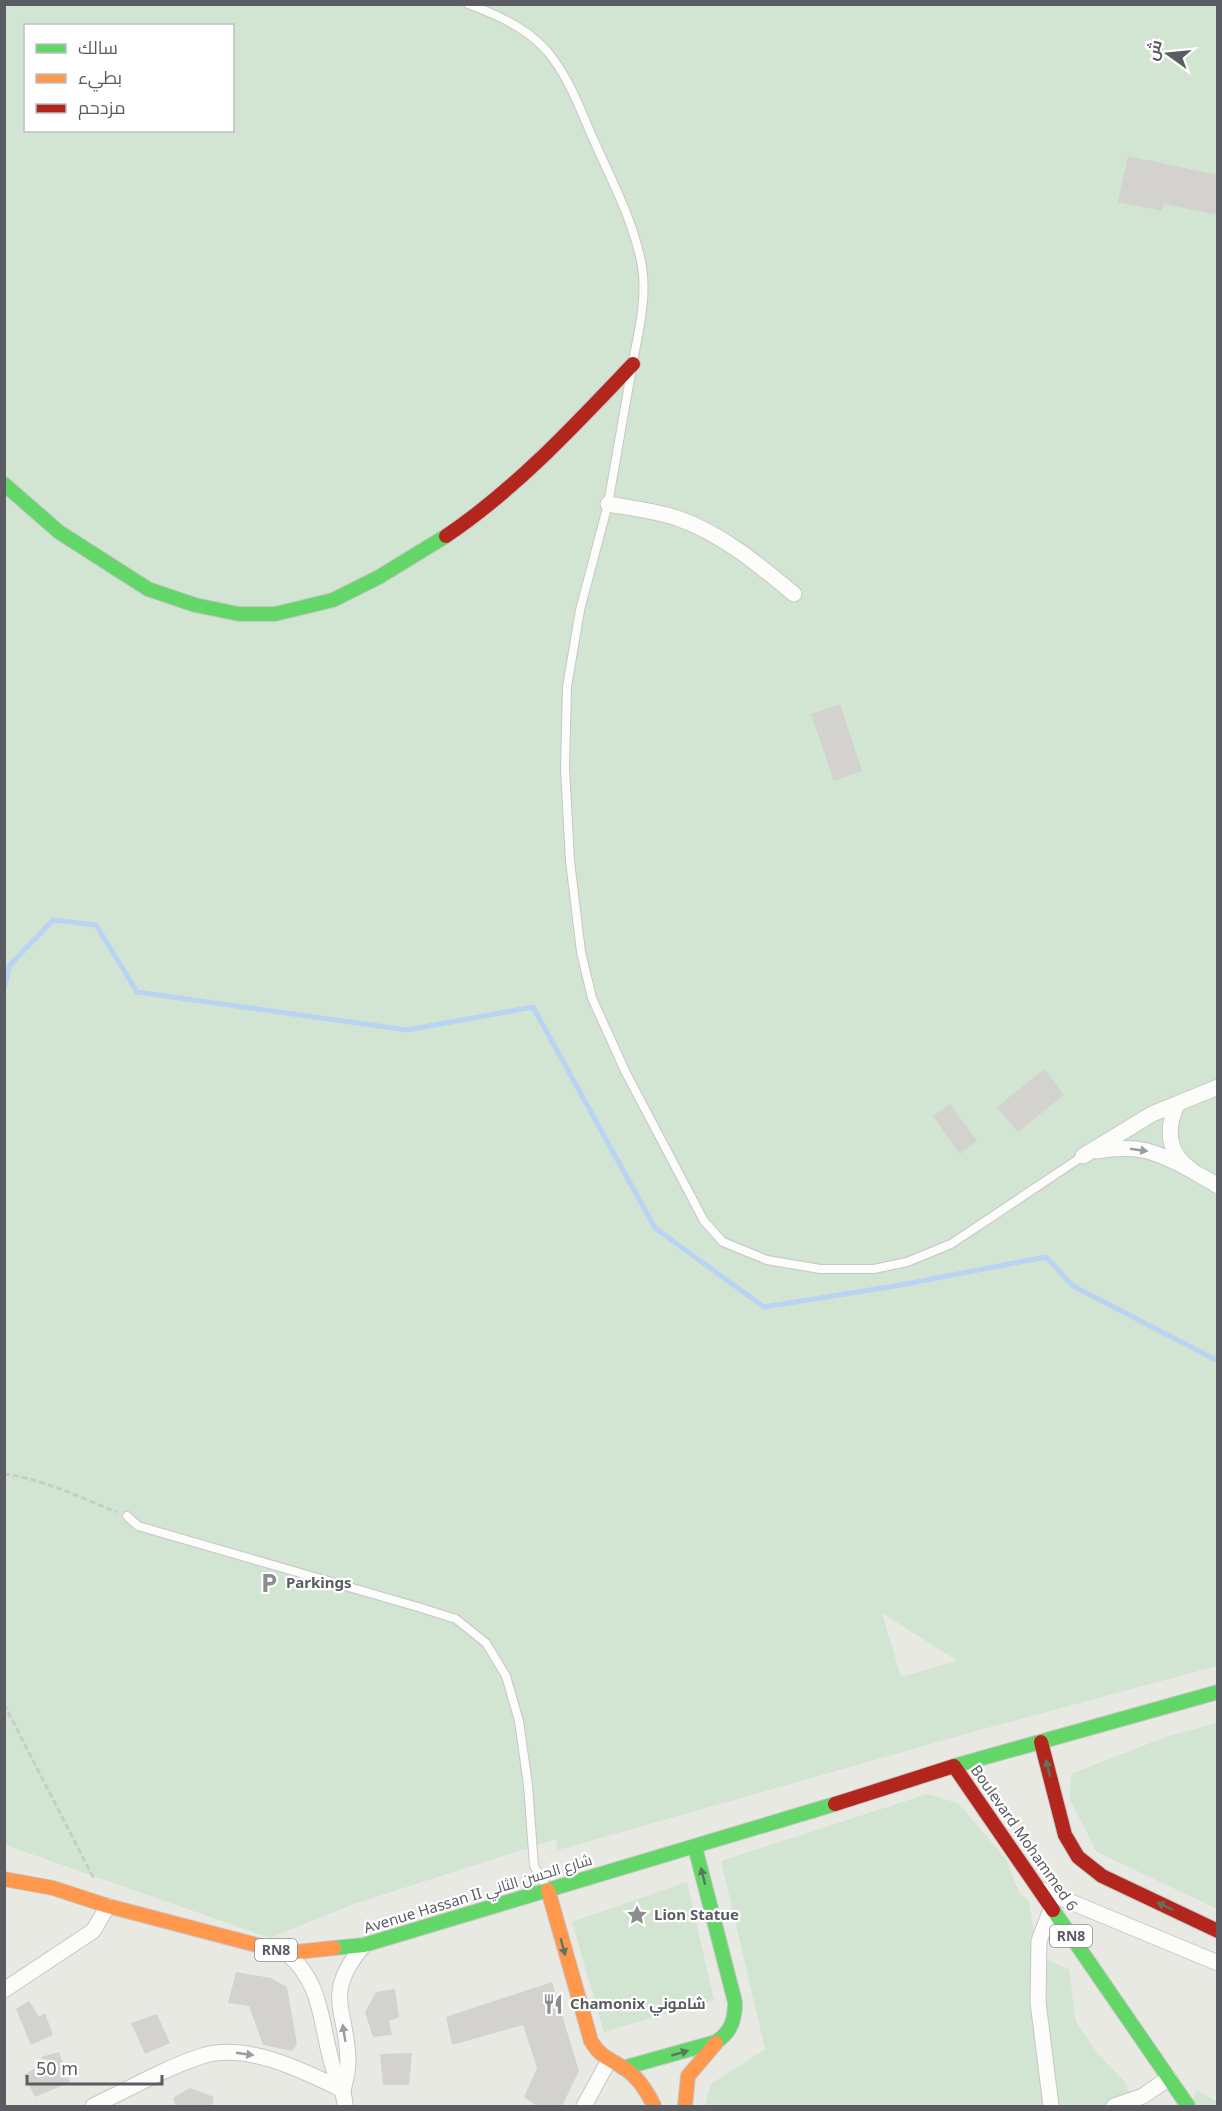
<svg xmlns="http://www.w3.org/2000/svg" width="1222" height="2111" viewBox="0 0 1222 2111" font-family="'Noto Sans',Cairo,sans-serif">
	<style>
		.green { fill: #d2e5d2; fill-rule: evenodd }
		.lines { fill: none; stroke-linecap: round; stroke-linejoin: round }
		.stream { stroke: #b9d3f3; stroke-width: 5 }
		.building { fill: #d3d2cf }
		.lane-casing { stroke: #c6c6c4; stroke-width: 10 }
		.street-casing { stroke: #c6c6c4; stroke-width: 17 }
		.fast-casing { stroke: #c6c6c5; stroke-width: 16 }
		.slow-casing { stroke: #c6c6c5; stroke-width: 16 }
		.jam-casing { stroke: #c6c6c5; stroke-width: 16 }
		.path { stroke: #c7cbc9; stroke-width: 3; stroke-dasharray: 6 3; stroke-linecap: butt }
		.lane { stroke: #fcfcfb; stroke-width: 8 }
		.street { stroke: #fcfcfb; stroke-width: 15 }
		.fast { stroke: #63d668; stroke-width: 14 }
		.slow { stroke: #ff974d; stroke-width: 14 }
		.jam { stroke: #b3261e; stroke-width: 14 }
		.oneway { fill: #9b9c9f }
		.oneway2 { fill: #5c7462 }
		.labels { text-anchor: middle; stroke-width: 4.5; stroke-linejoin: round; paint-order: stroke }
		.shield { fill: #fff; stroke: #8c8d90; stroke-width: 1.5 }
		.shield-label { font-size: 14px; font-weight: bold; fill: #5a5c61 }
		.poi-label { font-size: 15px; font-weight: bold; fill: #5a5c61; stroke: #fff; text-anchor: start }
		.street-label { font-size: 15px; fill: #5a5c61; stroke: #fff }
	</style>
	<rect width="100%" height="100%" fill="#e9e9e4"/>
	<!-- green -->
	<g class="green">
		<path d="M5,5H1217V1666L987,1728L558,1850L556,1839L354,1904L270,1938L5,1845ZM26,26H232V130H26ZM882,1613L956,1660V1661L901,1677Z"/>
		<polygon points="1217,1723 1218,1723 1217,1909 1097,1852 1070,1800 1071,1774 1168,1736"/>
		<polygon points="927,1794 958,1803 1006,1859 1019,1893 1029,1901 1037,1952 1047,1960 1069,1969 1076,2022 1098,2054 1125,2082 1133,2106 705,2106 711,2084 765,2049 721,1861"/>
		<polygon points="687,1882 714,2000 604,2032 572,1922"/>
		<polygon points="1197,2090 1217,2102 1217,2106 1190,2106"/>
	</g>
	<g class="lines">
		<!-- stream -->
		<polyline class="stream" points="4,989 10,965 53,920 96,925 137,992 407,1030 533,1007 655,1228 764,1307 895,1286 1046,1257 1073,1286 1218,1361"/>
	</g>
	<!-- building -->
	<g class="building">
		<polygon points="1128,156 1218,175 1218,215 1164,204 1162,211 1118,202"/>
		<polygon points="840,704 862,771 834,781 811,714"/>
		<polygon points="1044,1069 1064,1095 1018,1132 997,1107"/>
		<polygon points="950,1104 977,1141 960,1154 933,1116"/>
		<polygon points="236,1972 271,1978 287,1987 297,2044 292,2051 263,2045 249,2006 228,2003"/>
		<polygon points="552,1982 579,2071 562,2106 537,2106 524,2097 537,2068 523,2025 452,2045 446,2017"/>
		<polygon points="395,1989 399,2017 389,2021 392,2035 373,2037 365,2012 376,1992"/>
		<polygon points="29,2001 39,2017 45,2013 53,2035 31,2045 16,2009"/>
		<polygon points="157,2014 170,2043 145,2054 131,2023"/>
		<polygon points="59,2052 70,2082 35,2097 24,2075 43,2063 41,2057"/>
		<polygon points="412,2053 409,2085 383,2085 380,2054"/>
		<polygon points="190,2088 214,2097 212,2106 176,2106 173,2098"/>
	</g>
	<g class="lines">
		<!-- lane casing -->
		<g class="lane-casing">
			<g id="lane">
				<path d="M468,4C496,14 527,28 546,50C569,76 581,112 595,143C613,183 634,223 642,266C647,298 639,330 633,361"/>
				<polyline points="631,373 608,504 580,610 567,687 565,768 570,861 581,952 592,998 626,1073 704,1221 723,1242 767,1260 820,1269 874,1269 907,1262 951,1244 1083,1156"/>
				<polyline points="127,1516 138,1526 418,1607 456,1619 486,1643 506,1676 519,1721 528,1785 534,1866 546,1886"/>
			</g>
		</g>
		<!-- street casing -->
		<g class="street-casing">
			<g id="street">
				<path d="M608,504C631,508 655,511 677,518C721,533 758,564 794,594"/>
				<path d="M1177,1105C1165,1130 1168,1155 1193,1171C1201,1177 1210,1180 1218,1186"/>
				<path d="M1097,1151C1139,1144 1155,1151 1191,1170"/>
				<polyline points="1083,1156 1152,1114 1218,1087"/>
				<polyline points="1042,1890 1218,1963"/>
				<path d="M287,1953C324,1985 320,2025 333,2067C337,2081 345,2091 345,2106"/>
				<polyline points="4,1990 93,1931 108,1906"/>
				<path d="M343,2090C345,2082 348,2072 348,2063C348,2009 321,1996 364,1945"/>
				<path d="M93,2106C129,2089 165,2068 202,2056C247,2042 304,2071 343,2090"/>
				<polyline points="584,2106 608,2062"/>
				<polyline points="1051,2106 1038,2002 1039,1941 1052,1907"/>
				<polyline points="1114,2106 1143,2096 1169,2078"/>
			</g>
		</g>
		<!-- fast casing -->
		<g class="fast-casing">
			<g id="fast">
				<polyline points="4,484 59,532 148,589 195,605 239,614 275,614 333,600 379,577 446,536"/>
				<polyline points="954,1766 1218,1692"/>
				<polyline points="1053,1910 1188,2106"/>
				<polyline points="334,1948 364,1945 835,1804"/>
				<path d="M623,2068L716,2042C731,2032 735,2020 735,2002L695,1847"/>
			</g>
		</g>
		<!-- slow casing -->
		<g class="slow-casing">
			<g id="slow">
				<polyline points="4,1879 53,1888 108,1906 287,1953 334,1948"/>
				<path d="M548,1890L591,2041C601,2058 609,2058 624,2068C638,2077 647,2091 654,2106"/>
				<polyline points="685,2106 688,2076 716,2043"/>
			</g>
		</g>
		<!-- jam casing -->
		<g class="jam-casing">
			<g id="jam">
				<path d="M446,536C516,489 575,425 633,364"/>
				<polyline points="1041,1742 1065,1835 1078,1857 1102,1876 1218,1931"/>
				<polyline points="835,1804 954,1766 1053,1910"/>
			</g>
		</g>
		<!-- path -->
		<g class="path">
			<path d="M4,1474C43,1479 80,1497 116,1512"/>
			<polyline points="4,1704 94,1879"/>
		</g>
		<!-- lane -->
		<use href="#lane" class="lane"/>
		<!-- street -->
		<use href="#street" class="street"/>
		<!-- fast -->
		<use href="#fast" class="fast"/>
		<!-- slow -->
		<use href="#slow" class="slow"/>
		<!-- jam -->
		<use href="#jam" class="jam"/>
	</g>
	<!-- one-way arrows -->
	<defs><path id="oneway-solid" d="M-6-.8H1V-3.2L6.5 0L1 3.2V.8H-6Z" transform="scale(1.5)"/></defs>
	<g class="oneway">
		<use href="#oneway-solid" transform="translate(1139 1150) rotate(8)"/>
		<use href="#oneway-solid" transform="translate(344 2033) rotate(-99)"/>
		<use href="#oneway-solid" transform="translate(245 2054) rotate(8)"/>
	</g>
	<g class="oneway2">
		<use href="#oneway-solid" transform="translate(1048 1768) rotate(-103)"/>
		<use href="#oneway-solid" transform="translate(703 1876) rotate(-104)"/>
		<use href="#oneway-solid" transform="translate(1165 1906) rotate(-155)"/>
		<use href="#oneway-solid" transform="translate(563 1947) rotate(75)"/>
		<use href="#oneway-solid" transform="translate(680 2053) rotate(-16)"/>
	</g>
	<!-- icons -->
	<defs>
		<g id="parking-bare" transform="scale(1.62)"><path d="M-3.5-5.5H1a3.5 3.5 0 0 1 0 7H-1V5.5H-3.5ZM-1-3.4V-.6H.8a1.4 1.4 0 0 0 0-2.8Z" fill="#8c8d8f" stroke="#fff" stroke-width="2.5" paint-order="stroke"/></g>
		<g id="sight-bare" transform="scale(1.62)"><path d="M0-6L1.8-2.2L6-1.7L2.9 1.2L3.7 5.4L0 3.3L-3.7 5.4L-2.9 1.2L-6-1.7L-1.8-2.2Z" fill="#8c8d8f" stroke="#fff" stroke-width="2.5" paint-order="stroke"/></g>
		<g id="restaurant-bare" transform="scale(1.62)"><path d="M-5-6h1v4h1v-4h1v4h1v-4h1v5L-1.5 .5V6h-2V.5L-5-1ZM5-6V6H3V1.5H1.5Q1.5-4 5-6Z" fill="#8c8d8f" stroke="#fff" stroke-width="2.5" paint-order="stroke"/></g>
	</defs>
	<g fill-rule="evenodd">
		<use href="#parking-bare" x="269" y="1583"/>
		<use href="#sight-bare" x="637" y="1915"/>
		<use href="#restaurant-bare" x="553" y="2004"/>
	</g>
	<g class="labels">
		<!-- shield labels -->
		<g class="shield">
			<rect x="1050" y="1925" width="42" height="22" rx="4.5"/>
			<rect x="255" y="1939" width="42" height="22" rx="4.5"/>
		</g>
		<g class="shield-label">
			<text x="1071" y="1941">RN8</text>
			<text x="276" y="1955">RN8</text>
		</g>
		<!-- poi labels -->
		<g class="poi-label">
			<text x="286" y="1588">Parkings</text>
			<text x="654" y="1920">Lion Statue</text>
			<text x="570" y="2009">Chamonix شاموني</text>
		</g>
		<!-- street labels -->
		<g class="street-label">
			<text transform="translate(1024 1838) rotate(55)" y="5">Boulevard Mohammed 6</text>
			<text transform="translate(478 1894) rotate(-17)" y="5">Avenue Hassan II شارع الحسن الثاني</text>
		</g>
	</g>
	<!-- border -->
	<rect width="1222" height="2111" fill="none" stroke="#5a5c61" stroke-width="12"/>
	<!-- legend -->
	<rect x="24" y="24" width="210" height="108" fill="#ffffff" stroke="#bdbec0" stroke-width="1.5"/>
	<rect x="36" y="44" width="30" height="9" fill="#63d668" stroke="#bdbec0" stroke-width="1.5"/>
	<text x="78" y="54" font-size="18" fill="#5a5c61">سالك</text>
	<rect x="36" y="74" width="30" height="9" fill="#ff974d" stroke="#bdbec0" stroke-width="1.5"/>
	<text x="78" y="84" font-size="18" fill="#5a5c61">بطيء</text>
	<rect x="36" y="104" width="30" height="9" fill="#b3261e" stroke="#bdbec0" stroke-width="1.5"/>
	<text x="78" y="114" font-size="18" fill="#5a5c61">مزدحم</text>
	<!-- north arrow -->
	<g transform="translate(1168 54) rotate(285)" stroke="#ffffff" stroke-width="4.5" paint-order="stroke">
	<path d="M0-4.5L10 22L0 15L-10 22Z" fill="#5a5c61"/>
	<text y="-9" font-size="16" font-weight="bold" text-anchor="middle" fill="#5a5c61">ش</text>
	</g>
	<!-- scale -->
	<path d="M27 2075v9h135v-9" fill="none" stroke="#5a5c61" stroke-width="3"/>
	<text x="36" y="2075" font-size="18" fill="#5a5c61" stroke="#ffffff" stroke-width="4.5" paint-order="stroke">50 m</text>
</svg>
